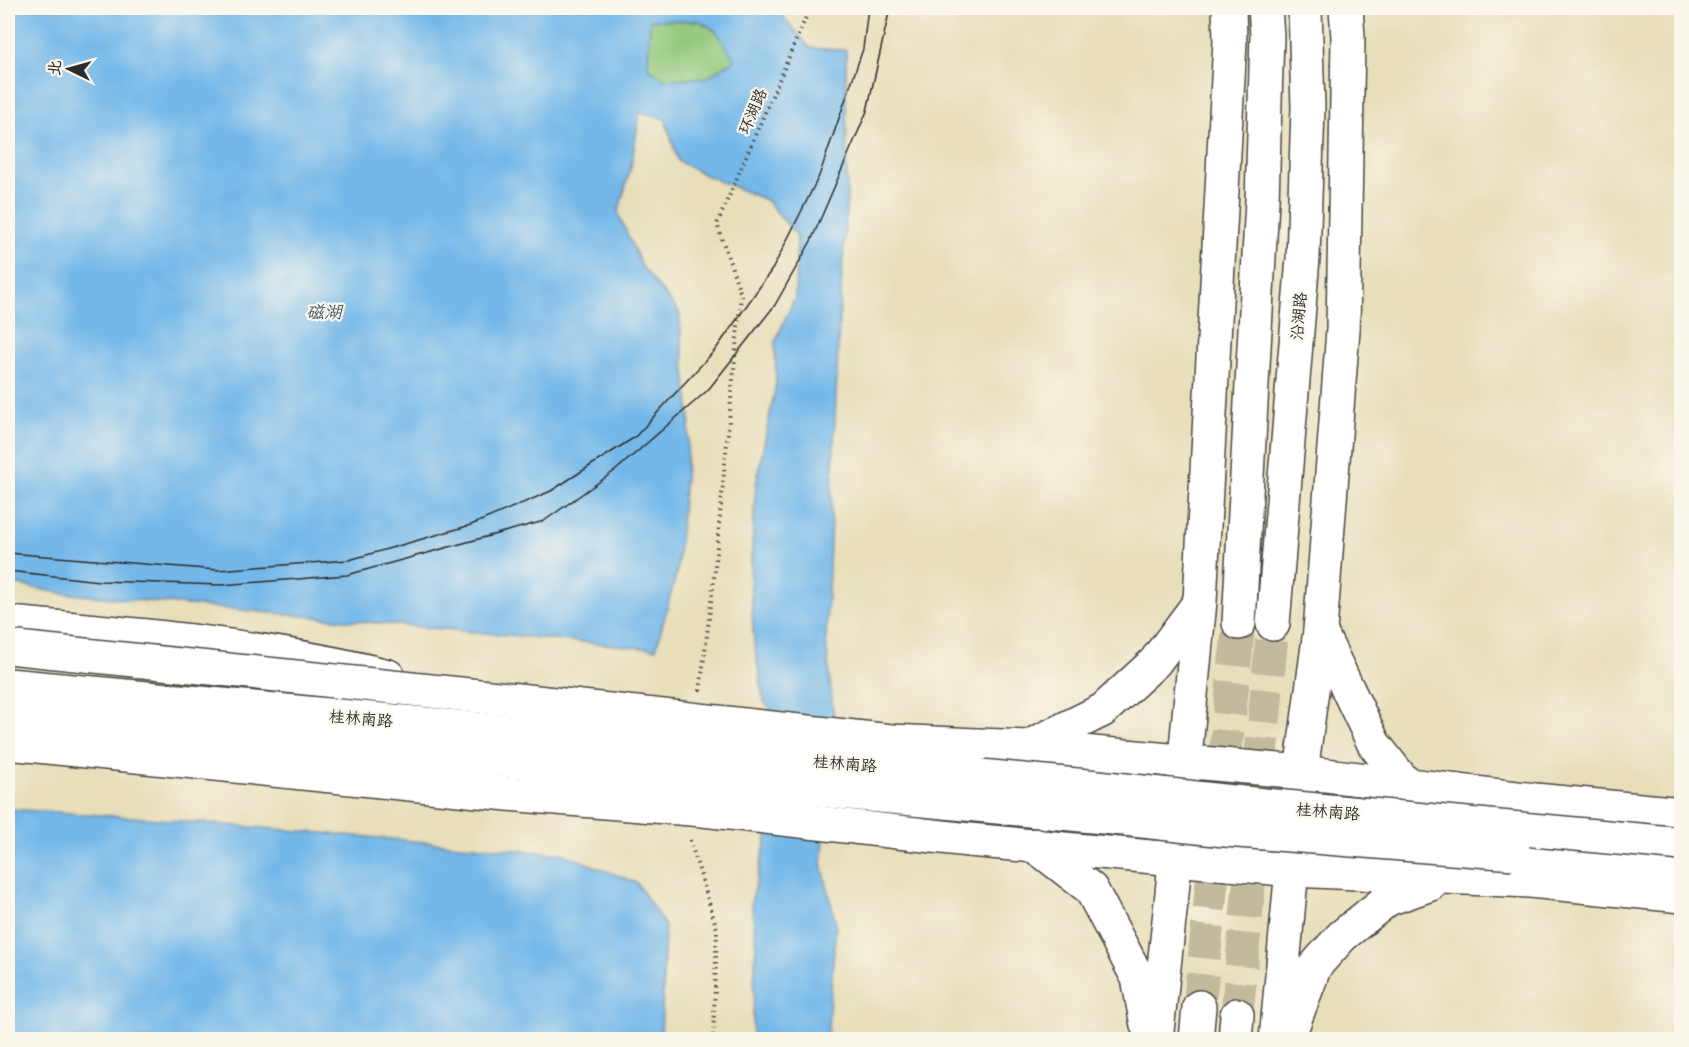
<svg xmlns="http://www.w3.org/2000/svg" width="1689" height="1047" viewBox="0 0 1689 1047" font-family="'Balsamiq Sans','LXGW WenKai TC',sans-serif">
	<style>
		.green { fill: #91c87a; stroke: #5e7a52; stroke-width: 1.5 }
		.water { fill: #73b8e9; stroke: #4f728a; stroke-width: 1.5; fill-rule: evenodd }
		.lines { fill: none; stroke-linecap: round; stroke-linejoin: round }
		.secondary-tunnel { stroke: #c2ba9d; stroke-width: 33; stroke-dasharray: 33 16; stroke-linecap: butt }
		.secondary-casing { stroke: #474640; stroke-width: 36 }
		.path { stroke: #474640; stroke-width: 4; stroke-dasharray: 1.5 4.5; stroke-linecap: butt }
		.secondary { stroke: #fff; stroke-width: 33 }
		.tram { stroke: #2b2b2b; stroke-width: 1.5 }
		.secondary-bridge-casing { stroke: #474640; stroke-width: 36; stroke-linecap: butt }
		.secondary-bridge { stroke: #fff; stroke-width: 33 }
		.labels { text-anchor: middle; stroke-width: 4.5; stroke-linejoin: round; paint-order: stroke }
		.street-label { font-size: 16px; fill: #2b2b2b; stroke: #fbf7ec }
		.water-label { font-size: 18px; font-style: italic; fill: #445c6e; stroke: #fbf7ec }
	</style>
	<rect width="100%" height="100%" fill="#fbf7ec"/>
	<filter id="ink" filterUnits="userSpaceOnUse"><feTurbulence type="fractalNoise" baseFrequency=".0167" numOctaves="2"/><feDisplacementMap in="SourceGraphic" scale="12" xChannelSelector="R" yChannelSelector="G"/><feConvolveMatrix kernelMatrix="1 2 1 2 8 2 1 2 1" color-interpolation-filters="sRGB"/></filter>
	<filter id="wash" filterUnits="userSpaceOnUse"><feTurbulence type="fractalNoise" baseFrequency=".008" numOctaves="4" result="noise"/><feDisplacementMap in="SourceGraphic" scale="24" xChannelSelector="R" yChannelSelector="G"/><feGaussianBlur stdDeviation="1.35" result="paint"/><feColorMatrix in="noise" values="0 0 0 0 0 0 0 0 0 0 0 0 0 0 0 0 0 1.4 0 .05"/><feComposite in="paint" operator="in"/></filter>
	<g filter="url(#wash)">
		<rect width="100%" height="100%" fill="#e8deba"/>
		<!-- green -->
		<polygon class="green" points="649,20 700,21 716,31 735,60 706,78 665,79 648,68"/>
		<!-- water -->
		<g class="water">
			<path d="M8,8H776L810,48L846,50L847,195L839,322L826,641L834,720L822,864L836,924L827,1039H752L756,940L751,903L772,816L780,721L764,702L754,642L750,578L756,484L776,384L775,342L795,297L797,236L766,200L705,175L678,161L665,119L640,112L631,167L618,213L642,267L679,312L690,418L677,571L656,649L60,593L8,583ZM650,20L700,21L716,31L735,60L706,78L665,79L648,68Z"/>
			<polygon points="8,809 146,818 564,854 637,883 665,926 661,1039 8,1039"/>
		</g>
	</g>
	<g filter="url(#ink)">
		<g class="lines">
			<!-- secondary-tunnel -->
			<g class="secondary-tunnel">
				<polyline points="1199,1007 1239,623"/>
				<polyline points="1237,1015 1273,624"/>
			</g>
			<!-- secondary casing -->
			<g class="secondary-casing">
				<g id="secondary">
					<path d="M8,623C135,634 264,645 388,676"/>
					<polyline points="1239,623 1262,201 1267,35 1265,8"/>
					<polyline points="1273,624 1303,258 1308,108 1305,8"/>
					<polyline points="1320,631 1374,744 1405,783"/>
					<polyline points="976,745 1028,747 1301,772 1535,800 1682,814"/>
					<polyline points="1028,747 1103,710 1155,662 1199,603"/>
					<polyline points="969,840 1293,870 1530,881 1682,896"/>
					<polyline points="1034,845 1091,889 1138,978 1147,1025"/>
					<polyline points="1514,853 1682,868"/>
					<polyline points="1288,1038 1315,966 1342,936 1388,899 1431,884"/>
					<polyline points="1156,1040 1172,893 1200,601 1230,41 1229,8"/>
					<polyline points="1196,1040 1199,1007"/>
					<polyline points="1235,1040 1237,1015"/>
					<polyline points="1276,1040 1301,772 1320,631 1343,330 1348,37 1346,8"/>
				</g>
			</g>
			<!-- path -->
			<g class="path">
				<polyline points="700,691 714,578 741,295 717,224 810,8"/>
				<polyline points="690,840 717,929 713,1040"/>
			</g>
			<!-- secondary -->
			<use href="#secondary" class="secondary"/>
			<!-- tram -->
			<g class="tram">
				<polyline points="8,553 218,570 349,560 471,525 551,491 635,437 716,349 773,268 819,176 863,49 868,8"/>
				<polyline points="8,571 99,581 221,585 347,575 544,521 616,470 708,390 775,305 811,241 867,111 890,8"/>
			</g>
			<!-- secondary-bridge casing -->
			<g class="secondary-bridge-casing">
				<g id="secondary-bridge">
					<polyline points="8,647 518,700 891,741 976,745"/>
					<polyline points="8,685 1098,787 1223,801 1682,844"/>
					<polyline points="8,714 1124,819 1225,830 1514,853"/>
					<polyline points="8,743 508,794 703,810 969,840"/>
				</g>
			</g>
			<!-- secondary-bridge -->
			<use href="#secondary-bridge" class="secondary-bridge"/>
		</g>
	</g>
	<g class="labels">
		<!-- street labels -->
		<g class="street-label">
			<text transform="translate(752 111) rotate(-67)" y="6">环湖路</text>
			<text transform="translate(1298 316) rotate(-85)" y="6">沿湖路</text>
			<text transform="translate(361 718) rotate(5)" y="6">桂林南路</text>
			<text transform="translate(845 763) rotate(5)" y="6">桂林南路</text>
			<text transform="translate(1328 811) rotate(5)" y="6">桂林南路</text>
		</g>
		<!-- water labels -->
		<g class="water-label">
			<text x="324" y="318">磁湖</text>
		</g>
	</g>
	<!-- margin -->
	<rect width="1689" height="1047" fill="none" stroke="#fbf7ec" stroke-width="30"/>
	<!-- north arrow -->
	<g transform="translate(69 69) rotate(275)" stroke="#fbf7ec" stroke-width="4.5" paint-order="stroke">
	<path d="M0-4.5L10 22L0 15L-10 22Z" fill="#2b2b2b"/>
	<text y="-9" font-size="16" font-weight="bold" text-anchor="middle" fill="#2b2b2b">北</text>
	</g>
</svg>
